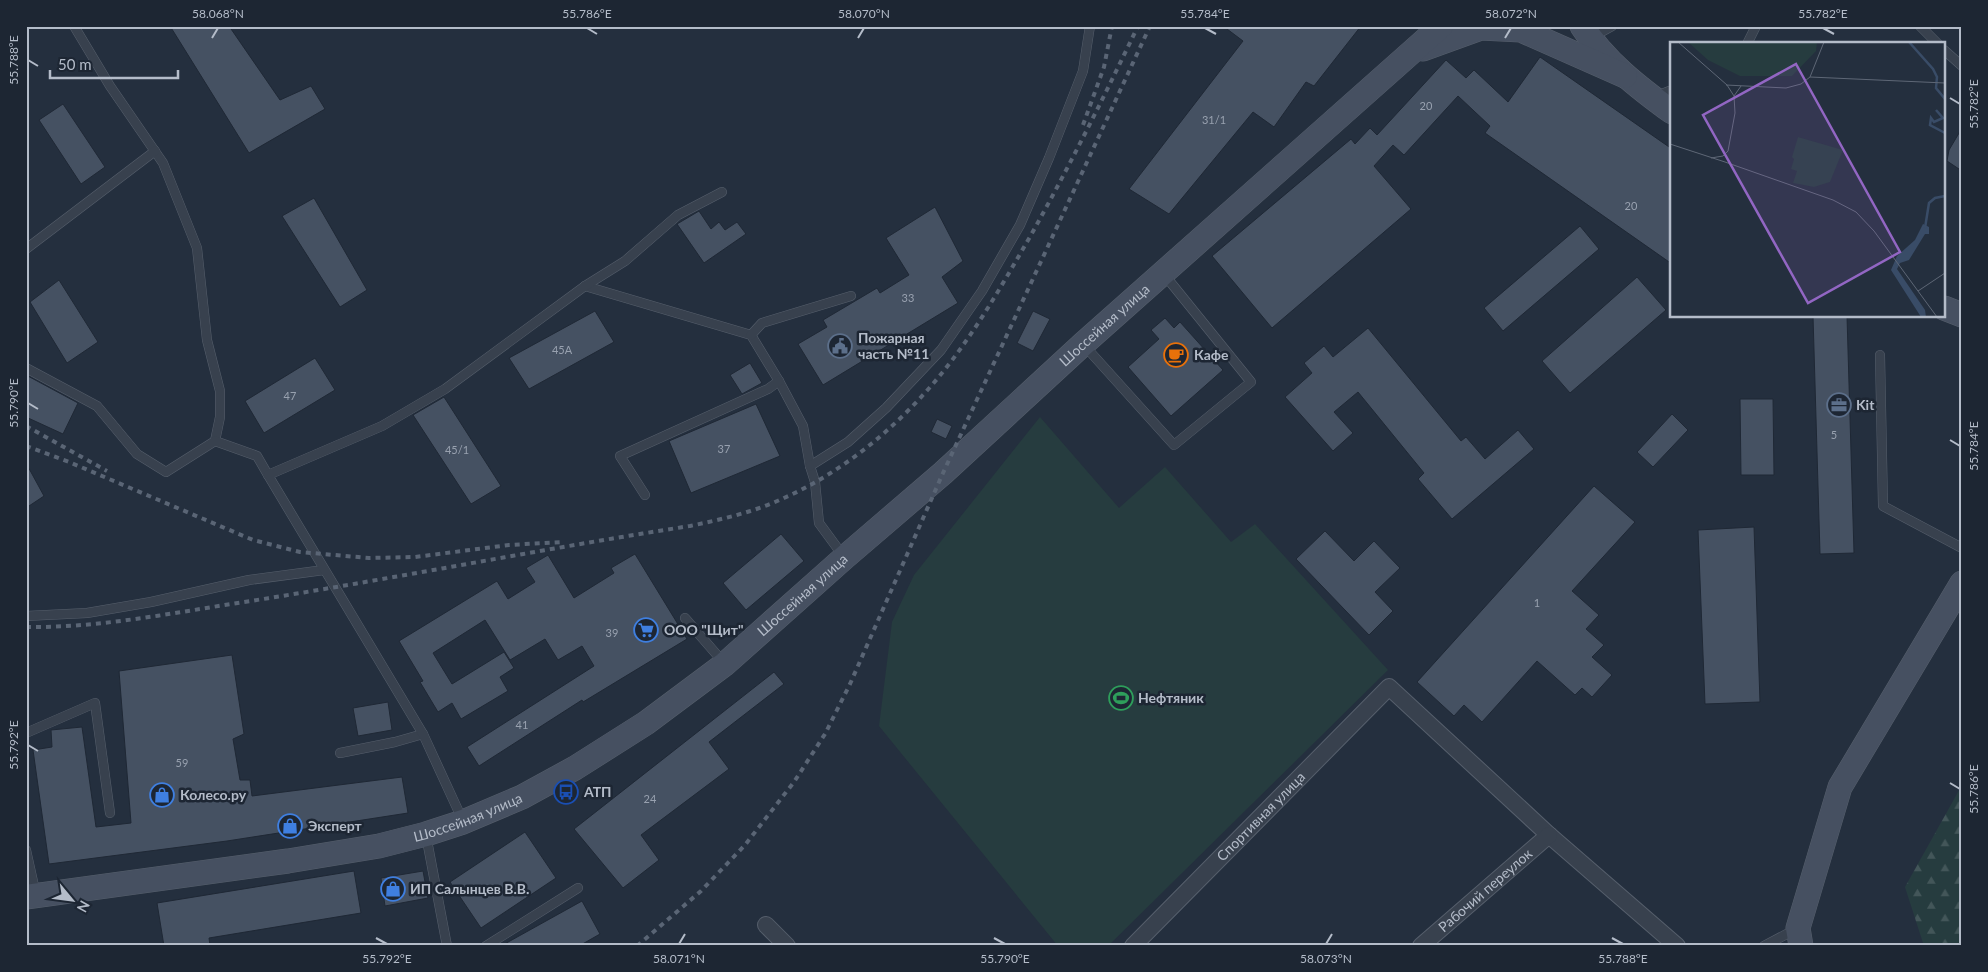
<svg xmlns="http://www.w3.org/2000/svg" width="1988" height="972" viewBox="0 0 1988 972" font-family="Lato,sans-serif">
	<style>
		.green { fill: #263c3f }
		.forest { fill: url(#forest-firs) }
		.building { fill: #455162; stroke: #1f2835 }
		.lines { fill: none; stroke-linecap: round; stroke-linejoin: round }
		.service-casing { stroke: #565f6c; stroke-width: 10 }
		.minor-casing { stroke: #565f6c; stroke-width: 18 }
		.secondary-casing { stroke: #565f6c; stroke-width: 25 }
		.service { stroke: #38414e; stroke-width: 9 }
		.minor { stroke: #38414e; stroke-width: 16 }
		.secondary { stroke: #465061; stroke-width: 24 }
		.rail { stroke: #5a6575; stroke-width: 4; stroke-dasharray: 5 5; stroke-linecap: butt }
		.ticks { fill: none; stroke: #b4bcc9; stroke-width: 2 }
		.labels { text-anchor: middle; stroke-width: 5; stroke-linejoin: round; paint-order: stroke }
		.number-label { font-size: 11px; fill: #98a1af }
		.street-label { font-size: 14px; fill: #b4bcc9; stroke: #1d2633 }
		.poi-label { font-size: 14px; font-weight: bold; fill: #b4bcc9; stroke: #1d2633; text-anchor: start }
		.inset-river { fill: none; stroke: #394c67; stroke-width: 2.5 }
		.inset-road { fill: none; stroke: #5e6776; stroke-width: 1 }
		.view { fill: #9266c3; fill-opacity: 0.15; stroke: #9266c3; stroke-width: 2.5 }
		.inset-edge { fill: none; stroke: #b4bcc9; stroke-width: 2.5 }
		.neatline { fill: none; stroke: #b4bcc9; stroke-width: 2 }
		.ticks-label { font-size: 12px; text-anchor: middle; fill: #b4bcc9 }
	</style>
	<defs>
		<pattern id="forest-firs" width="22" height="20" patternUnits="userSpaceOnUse" patternTransform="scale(1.25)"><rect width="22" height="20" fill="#263c3f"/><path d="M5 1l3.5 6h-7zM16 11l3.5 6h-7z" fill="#435659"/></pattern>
	</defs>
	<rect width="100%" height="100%" fill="#242f3e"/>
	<!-- green -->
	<polygon class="green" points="1040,417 1119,508 1165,467 1231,542 1255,524 1388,670 1108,946 1058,946 879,726 892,622 914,575"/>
	<!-- forest -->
	<polygon class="forest" points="1962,785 1962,946 1924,946 1905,887"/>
	<!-- building -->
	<g class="building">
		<polygon points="170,26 229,26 280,100 311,86 325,109 249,153"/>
		<polygon points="1223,26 1361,26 1314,86 1306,82 1274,127 1253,112 1169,214 1129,189 1243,41"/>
		<polygon points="1540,57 1672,149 1672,264 1485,133 1490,126 1458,96 1404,155 1393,145 1374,166 1411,209 1272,328 1212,256 1351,139 1355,144 1370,128 1377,135 1446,60 1466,78 1474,70 1508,102"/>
		<polygon points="63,104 105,167 81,184 39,120"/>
		<polygon points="1962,128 1962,171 1947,161 1949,150"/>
		<polygon points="314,198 367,290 340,307 282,216"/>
		<polygon points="935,207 963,261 942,277 958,303 823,385 798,344 827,327 823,320 877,288 880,293 909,275 886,238"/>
		<polygon points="699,211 711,229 719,222 725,230 737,222 746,234 704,263 677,224"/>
		<polygon points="1580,226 1599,249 1503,331 1484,308"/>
		<polygon points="1637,277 1666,310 1570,393 1542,361"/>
		<polygon points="59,280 98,342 67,363 30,302"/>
		<polygon points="595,311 614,342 529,389 509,358"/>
		<polygon points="1033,311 1050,319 1033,351 1017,343"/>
		<polygon points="1813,316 1847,316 1854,553 1820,554"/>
		<polygon points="1165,318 1174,328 1180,322 1223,370 1171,416 1128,367 1159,339 1151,330"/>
		<polygon points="1368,328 1461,441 1466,437 1485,459 1518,430 1534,449 1452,519 1418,479 1424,473 1358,392 1334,412 1353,433 1333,451 1285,397 1312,373 1304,363 1324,346 1333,357"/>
		<polygon points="315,358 335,390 264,433 245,401"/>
		<polygon points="750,363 762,383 742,394 730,375"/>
		<polygon points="26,375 78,403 63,434 26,417"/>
		<polygon points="444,397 501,486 471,504 413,415"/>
		<polygon points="1740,399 1773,399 1774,475 1741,475"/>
		<polygon points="756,404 780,456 691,493 669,441"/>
		<polygon points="1672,414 1688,430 1653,467 1637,452"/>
		<polygon points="937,419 952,426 946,439 931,432"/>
		<polygon points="26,463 44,496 26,508"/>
		<polygon points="1594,486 1635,522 1572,591 1599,615 1586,629 1604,645 1592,657 1612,675 1592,697 1582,688 1575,695 1537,661 1482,722 1464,705 1454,716 1417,682"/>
		<polygon points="1754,527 1760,702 1705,704 1698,530"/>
		<polygon points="1325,531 1354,561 1374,541 1400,568 1375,592 1393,611 1369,635 1296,559"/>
		<polygon points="781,534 804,561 746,610 723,583"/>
		<polygon points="635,554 687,639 583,702 582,700 479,766 467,747 594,666 582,646 558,660 545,639 510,660 485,620 433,653 452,684 504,652 514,668 500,677 508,691 461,719 452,703 438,712 420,682 423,681 399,641 497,581 508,599 535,582 526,568 548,555 574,598 614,573 611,568"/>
		<polygon points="232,655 244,734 233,739 240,780 250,780 252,796 402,777 408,813 227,841 49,864 33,750 52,747 51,730 82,727 96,827 131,823 119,671"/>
		<polygon points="774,672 784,684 709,742 729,769 641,835 659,860 623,888 574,829"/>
		<polygon points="388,702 392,730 358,736 353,708"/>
		<polygon points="525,832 556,878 481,928 450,882"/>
		<polygon points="354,871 361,913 209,938 210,946 164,946 157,903"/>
		<polygon points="423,871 428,898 385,906 381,878"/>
		<polygon points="582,901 600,934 579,946 501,946"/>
	</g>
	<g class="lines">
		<!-- service casing -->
		<g class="service-casing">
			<g id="service">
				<polyline points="74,26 110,86 163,163 197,248 207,340 220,391 220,417 215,441"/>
				<polyline points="1920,26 1938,44"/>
				<polyline points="1592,37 1612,26"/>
				<polyline points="1747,44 1756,26"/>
				<polyline points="1944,50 1962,66"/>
				<polyline points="1654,97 1672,90"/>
				<polyline points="26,249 155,151"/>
				<polyline points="585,286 751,335 779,381 803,426 810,466 815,482 819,523 844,557"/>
				<polyline points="751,335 762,323 851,296"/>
				<polyline points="1083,344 1174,445 1251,382 1163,273"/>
				<polyline points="1880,355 1883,506 1962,548"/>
				<polyline points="26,368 97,406 137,454 166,472 215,441 257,456 268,475"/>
				<polyline points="810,466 848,442 886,408 941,350 982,291 1020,225 1049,158 1083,71 1090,26"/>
				<polyline points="645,495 620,456 768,389 779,381"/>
				<polyline points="26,616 87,613 151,602 249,580 324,570"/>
				<polyline points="685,618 724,663"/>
				<polyline points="26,733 95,703 110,813"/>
				<polyline points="340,753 395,742 423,734"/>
				<polyline points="463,821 423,734 268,475 382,426 445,389 585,286 625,261 678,215 722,192"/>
				<polyline points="426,835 447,946"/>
				<polyline points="26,850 36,895"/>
				<polyline points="486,946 578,888"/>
				<polyline points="1764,946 1798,928"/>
			</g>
		</g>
		<!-- minor casing -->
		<g class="minor-casing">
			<g id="minor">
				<polyline points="766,925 787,946"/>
				<path id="s1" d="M1133,946L1389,687L1549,835L1677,946"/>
				<path id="s2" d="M1421,946L1549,835"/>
			</g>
		</g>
		<!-- secondary casing -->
		<g class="secondary-casing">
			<g id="secondary">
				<path d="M1582,26C1604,61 1639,88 1672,112"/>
				<polyline points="1423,49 1481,28 1521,30 1625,76"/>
				<polyline points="1944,308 1962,315"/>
				<path id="s3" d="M26,897L288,861L379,846L426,834L463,822L522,797L575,768L646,723L725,664L844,558L943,473L1083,344L1441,26"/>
				<polyline points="1801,946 1798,928 1840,787 1962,583"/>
			</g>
		</g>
		<!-- service -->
		<use href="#service" class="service"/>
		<!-- minor -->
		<use href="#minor" class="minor"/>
		<!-- secondary -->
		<use href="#secondary" class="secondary"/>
		<!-- rail -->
		<g class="rail">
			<polyline points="1083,125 1104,67 1112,26"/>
			<polyline points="26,426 107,471"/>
			<polyline points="26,446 69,462 253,540 300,552 369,558 415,557 509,545 562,542"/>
			<path d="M26,627C99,628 172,613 244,602C393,579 541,549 690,526C723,519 754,512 784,498C854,467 917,410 961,348C987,312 1009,273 1031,235C1069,167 1104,97 1138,26"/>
			<polyline points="637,946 701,891 745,845 794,782 825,734 850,684 943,473 1150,26"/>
		</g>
	</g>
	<!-- ticks -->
	<path class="ticks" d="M587,28L597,34M1205,28L1216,34M1823,28L1834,34M212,38L218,28M858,38L864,28M1505,38L1511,28M28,60L38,66M1950,98L1960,104M28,403L38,409M1950,440L1960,446M28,745L38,751M1950,783L1960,789M376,938L387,944M994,938L1005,944M1612,938L1623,944M679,944L685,934M1326,944L1332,934"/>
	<!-- icons -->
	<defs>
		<g id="civic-ring" transform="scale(1.25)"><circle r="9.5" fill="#1d2633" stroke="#5c6f8a" stroke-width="1.5"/><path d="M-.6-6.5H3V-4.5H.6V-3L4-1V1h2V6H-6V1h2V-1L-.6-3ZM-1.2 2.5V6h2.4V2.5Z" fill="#5c6f8a"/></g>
		<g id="cafe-ring" transform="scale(1.25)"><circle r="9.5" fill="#1d2633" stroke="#e8710a" stroke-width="1.5"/><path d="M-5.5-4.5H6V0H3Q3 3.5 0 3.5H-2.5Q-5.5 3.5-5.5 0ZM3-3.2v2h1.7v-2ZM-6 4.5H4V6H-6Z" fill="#e8710a"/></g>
		<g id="office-ring" transform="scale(1.25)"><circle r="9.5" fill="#1d2633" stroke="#5c6f8a" stroke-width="1.5"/><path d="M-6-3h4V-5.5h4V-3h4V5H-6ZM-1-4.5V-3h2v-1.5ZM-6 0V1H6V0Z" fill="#5c6f8a"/></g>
		<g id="supermarket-ring" transform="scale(1.25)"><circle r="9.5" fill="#1d2633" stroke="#3f7fe0" stroke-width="1.5"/><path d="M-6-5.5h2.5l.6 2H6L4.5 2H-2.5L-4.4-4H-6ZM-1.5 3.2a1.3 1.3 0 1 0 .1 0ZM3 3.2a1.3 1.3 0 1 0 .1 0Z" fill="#3f7fe0"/></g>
		<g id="stadium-ring" transform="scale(1.25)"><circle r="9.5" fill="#1d2633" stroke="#2e9e5b" stroke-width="1.5"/><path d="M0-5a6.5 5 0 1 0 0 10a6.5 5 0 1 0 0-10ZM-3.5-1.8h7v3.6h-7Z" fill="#2e9e5b"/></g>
		<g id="bus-ring" transform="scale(1.25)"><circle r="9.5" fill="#1d2633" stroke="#1a4fb4" stroke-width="1.5"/><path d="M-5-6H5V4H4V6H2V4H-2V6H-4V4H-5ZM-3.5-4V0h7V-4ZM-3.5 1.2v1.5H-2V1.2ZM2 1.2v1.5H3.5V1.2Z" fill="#1a4fb4"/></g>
		<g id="shop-ring" transform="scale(1.25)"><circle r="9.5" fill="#1d2633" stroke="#3f7fe0" stroke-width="1.5"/><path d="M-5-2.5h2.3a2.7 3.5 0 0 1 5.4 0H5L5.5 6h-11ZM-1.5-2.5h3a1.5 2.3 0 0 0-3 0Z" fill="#3f7fe0"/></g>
	</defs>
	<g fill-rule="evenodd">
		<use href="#civic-ring" x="840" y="346"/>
		<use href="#cafe-ring" x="1176" y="355"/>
		<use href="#office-ring" x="1839" y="405"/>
		<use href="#supermarket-ring" x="646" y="630"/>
		<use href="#stadium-ring" x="1121" y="698"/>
		<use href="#bus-ring" x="566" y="792"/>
		<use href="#shop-ring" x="162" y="795"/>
		<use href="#shop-ring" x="290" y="826"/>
		<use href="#shop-ring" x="393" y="889"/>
	</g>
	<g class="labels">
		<!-- number labels -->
		<g class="number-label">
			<text x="1426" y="110">20</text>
			<text x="1214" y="124">31/1</text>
			<text x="1631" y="210">20</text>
			<text x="908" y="302">33</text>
			<text x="562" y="354">45А</text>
			<text x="290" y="400">47</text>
			<text x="1834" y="439">5</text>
			<text x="724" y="453">37</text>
			<text x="457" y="454">45/1</text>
			<text x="1537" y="607">1</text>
			<text x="612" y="637">39</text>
			<text x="522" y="729">41</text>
			<text x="182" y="767">59</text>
			<text x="650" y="803">24</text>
		</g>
		<!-- street labels -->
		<g class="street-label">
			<text dy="5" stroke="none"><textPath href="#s3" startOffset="1260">Шоссейная улица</textPath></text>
			<text dy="5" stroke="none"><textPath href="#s3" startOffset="855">Шоссейная улица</textPath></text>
			<text dy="5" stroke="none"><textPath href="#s3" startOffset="450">Шоссейная улица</textPath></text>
			<text dy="5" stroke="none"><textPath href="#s1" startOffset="182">Спортивная улица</textPath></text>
			<text dy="5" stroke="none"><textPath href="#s2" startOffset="85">Рабочий переулок</textPath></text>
		</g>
		<!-- poi labels -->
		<g class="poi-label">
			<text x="858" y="343">Пожарная<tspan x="858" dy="16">часть №11</tspan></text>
			<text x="1194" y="360">Кафе</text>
			<text x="1856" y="410">Kit</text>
			<text x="664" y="635">ООО "Щит"</text>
			<text x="1138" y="703">Нефтяник</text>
			<text x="584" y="797">АТП</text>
			<text x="180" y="800">Колесо.ру</text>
			<text x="308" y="831">Эксперт</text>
			<text x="410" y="894">ИП Салынцев В.В.</text>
		</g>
	</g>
	<!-- overview -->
	<g transform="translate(1670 42)">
		<rect width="275" height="275" fill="#242f3e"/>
		<path d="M128,95L173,108L160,140L144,145L123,141L127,129L121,127L124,117L122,115Z" fill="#263c3f"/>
		<path d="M18,0H147L146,9L122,34H70L38,18Z" fill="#263c3f"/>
		<path d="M253,182L259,185V192H255L239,218L230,221L227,227L255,268L256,275H251L221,228L227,214L245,198Z" fill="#394c67"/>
		<path class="inset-river" d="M239,0L263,27L267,35L266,46L275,57M266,68L273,76L264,80L261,76L260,83L275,91M255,186L259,161L265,156L275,154"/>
		<path class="inset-road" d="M8,0L57,43L64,54M140,35L275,41M56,43L116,46L131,42L140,35L154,0M0,102L55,120M41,116L53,114L58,109L65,71L64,54L71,44M55,120L163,158L186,170L204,189L267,275M248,249L275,231"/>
		<path class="view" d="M126,22L230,210L138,261L33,73Z"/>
		<rect width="275" height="275" class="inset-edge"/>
	</g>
	<!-- border -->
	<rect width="1988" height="972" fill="none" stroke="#1d2633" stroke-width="55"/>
	<!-- north arrow -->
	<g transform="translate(72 900) rotate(119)" stroke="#1d2633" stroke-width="4" paint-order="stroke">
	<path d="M0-4L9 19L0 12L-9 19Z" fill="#b4bcc9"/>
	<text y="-8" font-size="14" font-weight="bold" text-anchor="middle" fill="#b4bcc9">N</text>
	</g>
	<!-- scale -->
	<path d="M50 70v8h128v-8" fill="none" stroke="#b4bcc9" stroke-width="2.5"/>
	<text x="58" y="70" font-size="15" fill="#b4bcc9" stroke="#1d2633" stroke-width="4" paint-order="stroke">50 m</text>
	<rect x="28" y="28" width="1932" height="916" class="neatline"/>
	<g class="ticks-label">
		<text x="218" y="18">58.068°N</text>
		<text x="587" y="18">55.786°E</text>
		<text x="864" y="18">58.070°N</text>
		<text x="1205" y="18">55.784°E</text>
		<text x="1511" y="18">58.072°N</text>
		<text x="1823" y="18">55.782°E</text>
		<text transform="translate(14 60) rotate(-90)" y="4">55.788°E</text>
		<text transform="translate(1974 104) rotate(-90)" y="4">55.782°E</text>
		<text transform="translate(14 403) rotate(-90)" y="4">55.790°E</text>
		<text transform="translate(1974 446) rotate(-90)" y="4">55.784°E</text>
		<text transform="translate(14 745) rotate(-90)" y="4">55.792°E</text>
		<text transform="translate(1974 789) rotate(-90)" y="4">55.786°E</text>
		<text x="387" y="963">55.792°E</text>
		<text x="679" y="963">58.071°N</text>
		<text x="1005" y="963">55.790°E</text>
		<text x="1326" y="963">58.073°N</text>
		<text x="1623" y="963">55.788°E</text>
	</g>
</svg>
